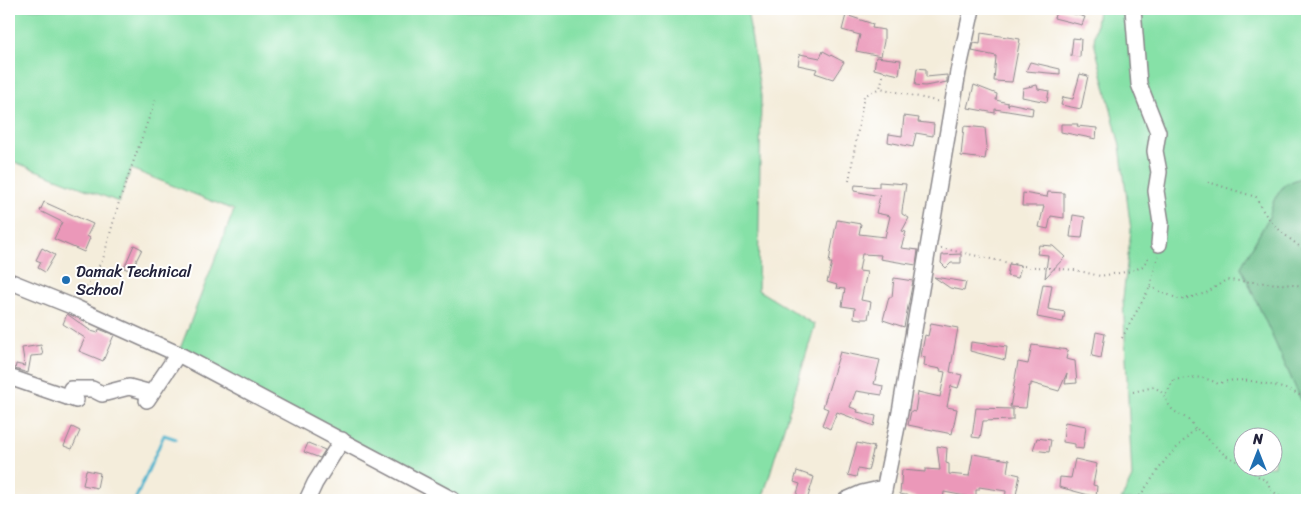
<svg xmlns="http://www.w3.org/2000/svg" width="1316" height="509" viewBox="0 0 1316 509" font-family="Sriracha,sans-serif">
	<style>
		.green { fill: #86e1a7; stroke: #548271; fill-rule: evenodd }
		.forest { fill: #6cbf8c; stroke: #477064 }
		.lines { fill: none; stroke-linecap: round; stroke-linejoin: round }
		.stream { stroke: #4fb4ce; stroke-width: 3 }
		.building { fill: #eb98b9 }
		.minor-casing { stroke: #8b888b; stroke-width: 18 }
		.path { stroke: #8b888b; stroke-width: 2; stroke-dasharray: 1 4; stroke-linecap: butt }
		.minor { stroke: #fff; stroke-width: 15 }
		.poi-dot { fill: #1f6fb2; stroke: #fff; stroke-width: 2 }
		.labels { text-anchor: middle; stroke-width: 4; stroke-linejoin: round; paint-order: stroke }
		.poi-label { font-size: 16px; fill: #22223b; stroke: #fff; text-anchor: start }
	</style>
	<rect width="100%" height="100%" fill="#fff"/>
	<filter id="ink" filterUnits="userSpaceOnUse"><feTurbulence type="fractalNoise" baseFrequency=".02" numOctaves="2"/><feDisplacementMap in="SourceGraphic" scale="10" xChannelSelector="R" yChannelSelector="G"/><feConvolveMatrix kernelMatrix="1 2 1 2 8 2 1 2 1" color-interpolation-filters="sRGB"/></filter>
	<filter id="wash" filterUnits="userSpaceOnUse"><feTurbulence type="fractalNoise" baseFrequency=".0096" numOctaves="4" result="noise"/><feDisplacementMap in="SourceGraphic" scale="20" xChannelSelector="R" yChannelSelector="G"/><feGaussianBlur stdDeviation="1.12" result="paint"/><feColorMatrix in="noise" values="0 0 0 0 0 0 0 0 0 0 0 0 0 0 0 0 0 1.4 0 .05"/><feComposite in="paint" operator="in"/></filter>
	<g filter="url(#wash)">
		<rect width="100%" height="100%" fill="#f4eddb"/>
		<!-- green -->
		<g class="green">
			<polygon points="9,9 747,9 761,96 758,290 815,325 762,500 463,500 420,475 178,354 234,210 131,169 119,202 12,161 9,167"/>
			<path d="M1098,9H1307V175L1284,185L1274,200L1269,217L1241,267L1307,413V500H1121L1132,477L1123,298L1131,230L1120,146L1094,42ZM1244,436H1274V466H1244Z"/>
		</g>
		<!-- forest -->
		<polygon class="forest" points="1307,175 1307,413 1241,267 1269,217 1274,200 1284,185"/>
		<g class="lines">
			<!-- stream -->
			<polyline class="stream" points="135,500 164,435 176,439"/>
		</g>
		<g id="blocks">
			<!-- building -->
			<g class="building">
				<polygon points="1057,9 1085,17 1082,25 1054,18"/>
				<polygon points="846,15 873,24 872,28 884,30 884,41 881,56 856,51 860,35 842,30"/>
				<polygon points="981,33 1020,39 1012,82 994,81 996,56 972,51 974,43 980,44"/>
				<polygon points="1073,38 1081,39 1080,57 1071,56"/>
				<polygon points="823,51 844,62 833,79 815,73 817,69 798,65 800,54 820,58"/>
				<polygon points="876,57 901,60 899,75 874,69"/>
				<polygon points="1030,62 1060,69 1060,74 1026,71"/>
				<polygon points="917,68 926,69 926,77 947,75 947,82 925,86 915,85"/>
				<polygon points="1080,74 1088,76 1081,109 1061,105 1063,97 1073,99"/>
				<polygon points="974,85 997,94 996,100 1008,103 1008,106 1009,103 1033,108 1032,115 995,109 995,113 968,108"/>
				<polygon points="1037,85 1038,89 1049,91 1047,102 1022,97 1023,88"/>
				<polygon points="904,116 919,118 918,122 934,124 933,136 916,133 913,147 888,142 889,134 902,136"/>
				<polygon points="1061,124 1078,124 1077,126 1097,128 1096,139 1061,132"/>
				<polygon points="964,126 985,128 987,147 985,159 961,156"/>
				<polygon points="879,182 906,184 902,211 902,214 909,218 902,231 906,232 901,248 918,250 916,265 880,259 881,255 862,254 859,271 867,272 861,300 871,302 868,319 862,319 854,318 855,308 842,306 845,289 836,288 837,285 827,282 832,263 829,263 831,250 837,220 861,224 859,234 885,237 890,216 876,213 880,196 854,191 855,185 879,187"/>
				<polygon points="1048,192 1064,193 1064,218 1051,216 1048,229 1039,227 1044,206 1022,206 1023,193 1047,197"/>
				<polygon points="44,202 93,224 87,236 90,238 84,252 54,239 62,222 40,211"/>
				<polygon points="1073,215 1085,217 1082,238 1070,237"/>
				<polygon points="134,245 142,249 131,271 124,268"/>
				<polygon points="1039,245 1053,246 1065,257 1045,278 1048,255 1037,254"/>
				<polygon points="42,248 55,255 45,272 38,268 41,262 36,260"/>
				<polygon points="961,254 961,263 951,263 946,268 941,263 942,255"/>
				<polygon points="1009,264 1021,266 1018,278 1007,276"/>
				<polygon points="934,277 966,282 964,291 950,288"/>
				<polygon points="894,278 913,281 904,327 883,320 889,297 892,297"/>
				<polygon points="1043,284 1052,285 1048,309 1065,312 1063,322 1037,317"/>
				<polygon points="67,314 91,331 98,333 99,329 114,335 103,361 79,351 85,338 63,324"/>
				<polygon points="931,323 958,328 950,372 962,375 958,388 951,386 947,407 957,409 952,434 908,425 911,411 915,412 918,392 940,397 945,372 940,371 941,369 924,366 925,357 921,356 925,335 928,336"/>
				<polygon points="1096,332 1105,334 1101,358 1092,356"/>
				<polygon points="971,342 1007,347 1005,360 970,351"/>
				<polygon points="41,345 43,355 31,356 28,373 15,369 16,364 25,366 22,348"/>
				<polygon points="1032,345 1068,350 1066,359 1075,361 1077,383 1065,384 1067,373 1059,391 1031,383 1031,386 1029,386 1026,408 1010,407 1018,362 1028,364"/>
				<polygon points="840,352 880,360 874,384 883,386 882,395 856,391 850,407 858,410 857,412 876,416 874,426 837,412 830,429 822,425 828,409 823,407"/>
				<polygon points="976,408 1013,409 1013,420 983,421 980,438 972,437"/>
				<polygon points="1065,422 1086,426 1083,449 1075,448 1075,444 1063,442"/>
				<polygon points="72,427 80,431 72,449 64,446"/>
				<polygon points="1037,438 1051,440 1049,452 1033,450"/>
				<polygon points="308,443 325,450 320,458 304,452"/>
				<polygon points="857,443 874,447 868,471 858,469 856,477 848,475"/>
				<polygon points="937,446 947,448 946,463 949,464 949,474 969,476 973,454 1009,460 1007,472 1020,475 1015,500 1005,500 1006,491 979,487 979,490 976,490 976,498 944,492 943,500 931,500 900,494 902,470 925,472 925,469 940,470"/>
				<polygon points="1075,459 1097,464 1093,485 1097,486 1096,497 1059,487 1060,477 1071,478"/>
				<polygon points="86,470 100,473 97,488 83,485"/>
				<polygon points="797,471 814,477 807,500 795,500 800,484 794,482"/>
			</g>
		</g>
	</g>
	<g filter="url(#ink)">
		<use href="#blocks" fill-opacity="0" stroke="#8b888b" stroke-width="1"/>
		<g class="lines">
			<!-- minor casing -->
			<g class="minor-casing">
				<g id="minor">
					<polyline points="1133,9 1139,84 1158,132 1155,151 1159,172 1156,191 1161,223 1159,244"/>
					<polyline points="9,281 74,307 178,354 453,500"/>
					<polyline points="9,377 76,400"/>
					<polyline points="68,397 71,389 92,389 102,394 129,387 151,393"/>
					<polyline points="147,400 178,354"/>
					<polyline points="307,500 315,483 342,440"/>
					<polyline points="846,500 862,493 884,488"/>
					<polyline points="882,500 900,412 958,72 972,9"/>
				</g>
			</g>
			<!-- path -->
			<g class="path">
				<polyline points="883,76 880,88 940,102"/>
				<polyline points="849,181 864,96 880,88"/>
				<path d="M1208,182L1256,197C1265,221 1287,237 1307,252"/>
				<polyline points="941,248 1023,266 1075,270 1100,276 1132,271 1143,266 1150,255"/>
				<polyline points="1150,287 1181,300 1206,293 1226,280 1307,286"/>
				<polyline points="81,296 103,259 119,202 156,98"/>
				<polyline points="1122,338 1150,287 1158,256"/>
				<path d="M1133,392L1154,387C1169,396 1163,398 1171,408C1178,416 1187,415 1195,428"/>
				<path d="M1166,394L1174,380C1191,377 1203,375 1218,384C1237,375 1269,384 1289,390C1296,392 1301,397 1307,399"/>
				<polyline points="1247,466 1256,475 1268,482 1270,489 1284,500"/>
				<polyline points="1137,500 1166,459 1196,428 1225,455 1244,465"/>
			</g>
			<!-- minor -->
			<use href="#minor" class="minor"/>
		</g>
	</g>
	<!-- markers -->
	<circle class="poi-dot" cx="66" cy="280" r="5"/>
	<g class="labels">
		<!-- poi labels -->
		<g class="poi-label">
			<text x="76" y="277">Damak Technical<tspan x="76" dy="18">School</tspan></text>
		</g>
	</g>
	<!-- margin -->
	<rect width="1316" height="509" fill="none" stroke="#fff" stroke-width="30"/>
	<!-- north arrow -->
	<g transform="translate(1258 452)"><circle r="24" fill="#ffffff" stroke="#a7a7b1"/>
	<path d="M0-4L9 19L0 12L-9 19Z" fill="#1f6fb2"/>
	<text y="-8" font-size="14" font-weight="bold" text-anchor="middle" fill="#22223b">N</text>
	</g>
</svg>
